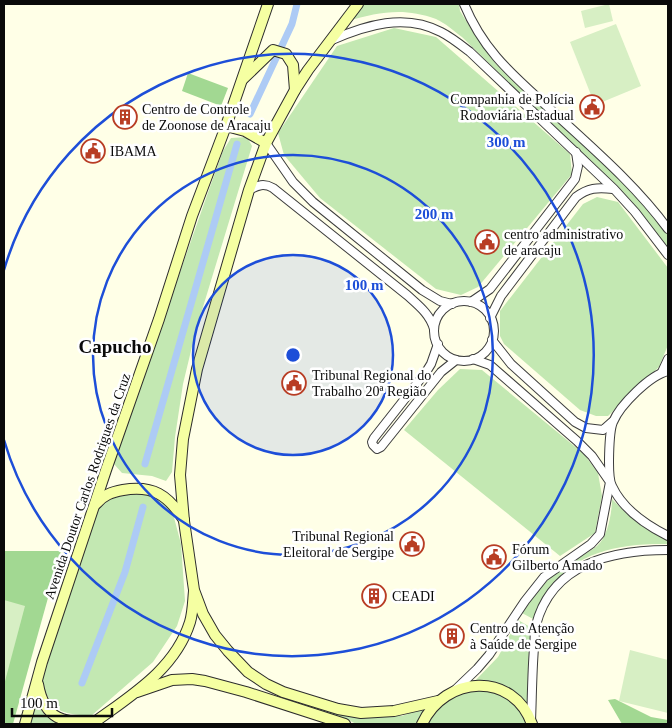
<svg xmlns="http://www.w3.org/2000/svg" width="672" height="728" viewBox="0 0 672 728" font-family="Georgia,serif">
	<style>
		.green { fill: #c3e8b2 }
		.forest { fill: #a2d892 }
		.pitch { fill: #d7efc4 }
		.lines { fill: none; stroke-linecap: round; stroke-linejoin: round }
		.canal { stroke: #adcbf5; stroke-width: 7 }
		.street-casing { stroke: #3d3d3d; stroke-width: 10 }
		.secondary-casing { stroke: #2c2c2c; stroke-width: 12 }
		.street { stroke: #fff; stroke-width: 8 }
		.secondary { stroke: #f5ffa2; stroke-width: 10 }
		.ring { fill: none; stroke: #1d4ed8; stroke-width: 2.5 }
		.labels { text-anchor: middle; stroke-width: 5; stroke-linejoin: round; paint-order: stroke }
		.poi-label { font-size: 14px; fill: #0a0a0a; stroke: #fff; text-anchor: start }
		.street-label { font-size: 14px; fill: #0a0a0a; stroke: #fff }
		.district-label { font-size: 19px; font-weight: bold; fill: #0a0a0a; stroke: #fff }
		.centre { fill: #1d4ed8; stroke: #fff; stroke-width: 2.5 }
		.ring-label { font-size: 15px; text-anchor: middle; font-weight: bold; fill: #1d4ed8; stroke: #fff; stroke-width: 5; stroke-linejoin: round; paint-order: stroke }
	</style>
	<rect width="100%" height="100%" fill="#ffffe7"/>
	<!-- green -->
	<g class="green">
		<path d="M360,4H459L460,11L473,32L496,64L622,181L654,217L668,235V251L639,210L462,37C454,31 445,23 436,19C404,7 379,12 347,21Z"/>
		<polygon points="394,28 436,37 570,154 572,174 478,287 461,295 436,289 320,198 284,155 278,133 337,46"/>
		<polygon points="247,137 252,146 196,330 183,384 175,437 172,472 166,481 152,476 122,473 114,464 121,440 211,184 223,151 231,138"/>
		<polygon points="597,197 618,202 668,268 668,345 659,367 608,416 596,416 580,410 504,344 500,336 500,311 583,204"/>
		<polygon points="460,369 482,370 584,454 598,473 602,496 595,533 560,556 404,430 438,390"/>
		<path d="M143,487L171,506L181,544L185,601L177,626L153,662L91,716C57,713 56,713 40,682L96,505L119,489Z"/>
		<path d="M612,499C631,519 644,528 668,541V544C624,543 574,550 548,592C543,600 539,611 535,620L522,613C533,597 545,581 560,569C571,561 587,554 597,546C608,537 612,512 612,499Z"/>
		<polygon points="518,620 532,628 529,646 528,706 513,695 472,684 498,657"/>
		<polygon points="489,687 519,704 530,724 422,724 444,696"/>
		<polygon points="288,698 363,715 402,716 426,707 418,724 356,724 347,719 287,701"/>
		<path d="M37,701C42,712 47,720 59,724H30Z"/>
	</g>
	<!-- forest -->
	<g class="forest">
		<polygon points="188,73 228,88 221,106 182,91"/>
		<polygon points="4,551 61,551 13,724 4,724"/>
		<polygon points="615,699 651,717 668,720 668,724 622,724 608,700"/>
	</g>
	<!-- pitch -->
	<g class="pitch">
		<polygon points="609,4 613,21 585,28 581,11"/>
		<polygon points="616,24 641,86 595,105 570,42"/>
		<polygon points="4,600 25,606 4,685"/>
		<polygon points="630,650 668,660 668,713 619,701"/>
	</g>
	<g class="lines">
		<!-- canal -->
		<g class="canal">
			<polyline points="250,114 292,24 297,4"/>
			<polyline points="145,464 237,144"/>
			<polyline points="82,683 125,572 143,507"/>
		</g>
		<!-- street casing -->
		<g class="street-casing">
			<g id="street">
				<path d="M464,4C484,52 513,75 550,109C591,147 635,184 668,229"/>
				<path d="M332,40C366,25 405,13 441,32C451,37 461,45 470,52L614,189L635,212L668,255"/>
				<polyline points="266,143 293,182 313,202 422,290 440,301 452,304"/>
				<path d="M249,190C258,185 264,183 273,188L407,295C418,305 430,314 434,329"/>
				<circle cx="464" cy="331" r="30"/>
				<polyline points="471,302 490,289 575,179 578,166 576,152"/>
				<path d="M490,318L501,296L576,197C588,188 597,187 613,189"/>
				<polyline points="492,340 511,364 575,422 586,428 603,430 612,422"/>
				<polyline points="438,344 431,364 426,372 374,438 372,442 373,445 377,449 381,447 441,372 456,360"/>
				<path d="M668,371C650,375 620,405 613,422C609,431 607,477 612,486C623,510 646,525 668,536"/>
				<polyline points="662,372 668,359"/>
				<polyline points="455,690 477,669 489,655 525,601 544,577 591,544 600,534 610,482 592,456 577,441 490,365 473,359"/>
				<path d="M531,721C532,697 532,673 534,648C535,641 534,632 536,625C552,563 612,550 668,550"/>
			</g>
		</g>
		<!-- secondary casing -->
		<g class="secondary-casing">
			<g id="secondary">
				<polyline points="358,4 308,70 295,90 266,143 249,190 197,369 183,439 180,475 184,521 194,590 203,614 215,635 228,651 248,672 266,684 283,692 338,709 361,713 394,711 438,701"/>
				<polyline points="243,79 273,50 286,54 293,65 295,90"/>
				<polyline points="226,126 245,131 266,143"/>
				<path d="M96,504C103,495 112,492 123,490C153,485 168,495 184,520"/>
				<path d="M38,684C44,719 64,725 97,721"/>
				<polyline points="137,692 172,680 192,679 205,681 246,692 345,724"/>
				<polyline points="25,724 42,662 106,470 159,319 192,216 226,126 268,4"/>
				<path d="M92,724C130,696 175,670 190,622C193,612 193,601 194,591"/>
				<path d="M422,724C445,675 513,671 532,724"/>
			</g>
		</g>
		<!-- street -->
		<use href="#street" class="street"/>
		<!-- secondary -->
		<use href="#secondary" class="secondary"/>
	</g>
	<!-- distance rings -->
	<circle cx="293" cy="355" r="100" fill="#1d4ed8" fill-opacity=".12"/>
	<g class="ring">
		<circle cx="293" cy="355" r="100"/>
		<circle cx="293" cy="355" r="200"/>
		<path d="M4 270A301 301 0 1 1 4 440"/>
	</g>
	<!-- icons -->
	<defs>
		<g id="civic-ring" transform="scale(1.25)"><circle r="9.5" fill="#fff" stroke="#b83d24" stroke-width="1.5"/><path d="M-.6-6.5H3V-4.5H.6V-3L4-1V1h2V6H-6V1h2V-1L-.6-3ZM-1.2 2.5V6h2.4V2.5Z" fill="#b83d24"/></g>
		<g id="building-ring" transform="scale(1.25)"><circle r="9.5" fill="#fff" stroke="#b83d24" stroke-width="1.5"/><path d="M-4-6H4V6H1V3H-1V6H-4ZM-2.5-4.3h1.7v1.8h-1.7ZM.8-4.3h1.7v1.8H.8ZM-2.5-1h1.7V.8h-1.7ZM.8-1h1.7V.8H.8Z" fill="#b83d24"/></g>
	</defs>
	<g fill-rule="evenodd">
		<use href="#civic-ring" x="592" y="107"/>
		<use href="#building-ring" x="125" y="117"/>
		<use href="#civic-ring" x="93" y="151"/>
		<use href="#civic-ring" x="487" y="242"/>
		<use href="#civic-ring" x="294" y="383"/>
		<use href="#civic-ring" x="412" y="544"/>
		<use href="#civic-ring" x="494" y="557"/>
		<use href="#building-ring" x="374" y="596"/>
		<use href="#building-ring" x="452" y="636"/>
	</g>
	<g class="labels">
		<!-- poi labels -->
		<g class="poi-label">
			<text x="574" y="104" text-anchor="end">Companhia de Polícia<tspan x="574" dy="16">Rodoviária Estadual</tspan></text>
			<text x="142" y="114">Centro de Controle<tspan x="142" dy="16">de Zoonose de Aracaju</tspan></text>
			<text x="110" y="156">IBAMA</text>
			<text x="504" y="239">centro administrativo<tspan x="504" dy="16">de aracaju</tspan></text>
			<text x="312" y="380">Tribunal Regional do<tspan x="312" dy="16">Trabalho 20ª Região</tspan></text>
			<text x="394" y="541" text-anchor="end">Tribunal Regional<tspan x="394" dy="16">Eleitoral de Sergipe</tspan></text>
			<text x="512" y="554">Fórum<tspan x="512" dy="16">Gilberto Amado</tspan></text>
			<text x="392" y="601">CEADI</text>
			<text x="470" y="633">Centro de Atenção<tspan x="470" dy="16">à Saúde de Sergipe</tspan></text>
		</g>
		<!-- street labels -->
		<g class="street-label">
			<text transform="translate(87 486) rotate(-71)" y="5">Avenida Doutor Carlos Rodrigues da Cruz</text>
		</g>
		<!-- district labels -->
		<g class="district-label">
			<text x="115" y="353">Capucho</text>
		</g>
	</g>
	<circle cx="293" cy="355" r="8" class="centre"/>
	<g class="ring-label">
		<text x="506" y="147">300 m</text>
		<text x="434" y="219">200 m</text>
		<text x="364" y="290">100 m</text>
	</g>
	<!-- border -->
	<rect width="672" height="728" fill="none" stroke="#0a0a0a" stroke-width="10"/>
	<!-- scale -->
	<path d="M12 708v8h100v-8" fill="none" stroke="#0a0a0a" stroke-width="2.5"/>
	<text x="20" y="708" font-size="15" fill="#0a0a0a" stroke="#ffffff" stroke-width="4" paint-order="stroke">100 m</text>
</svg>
